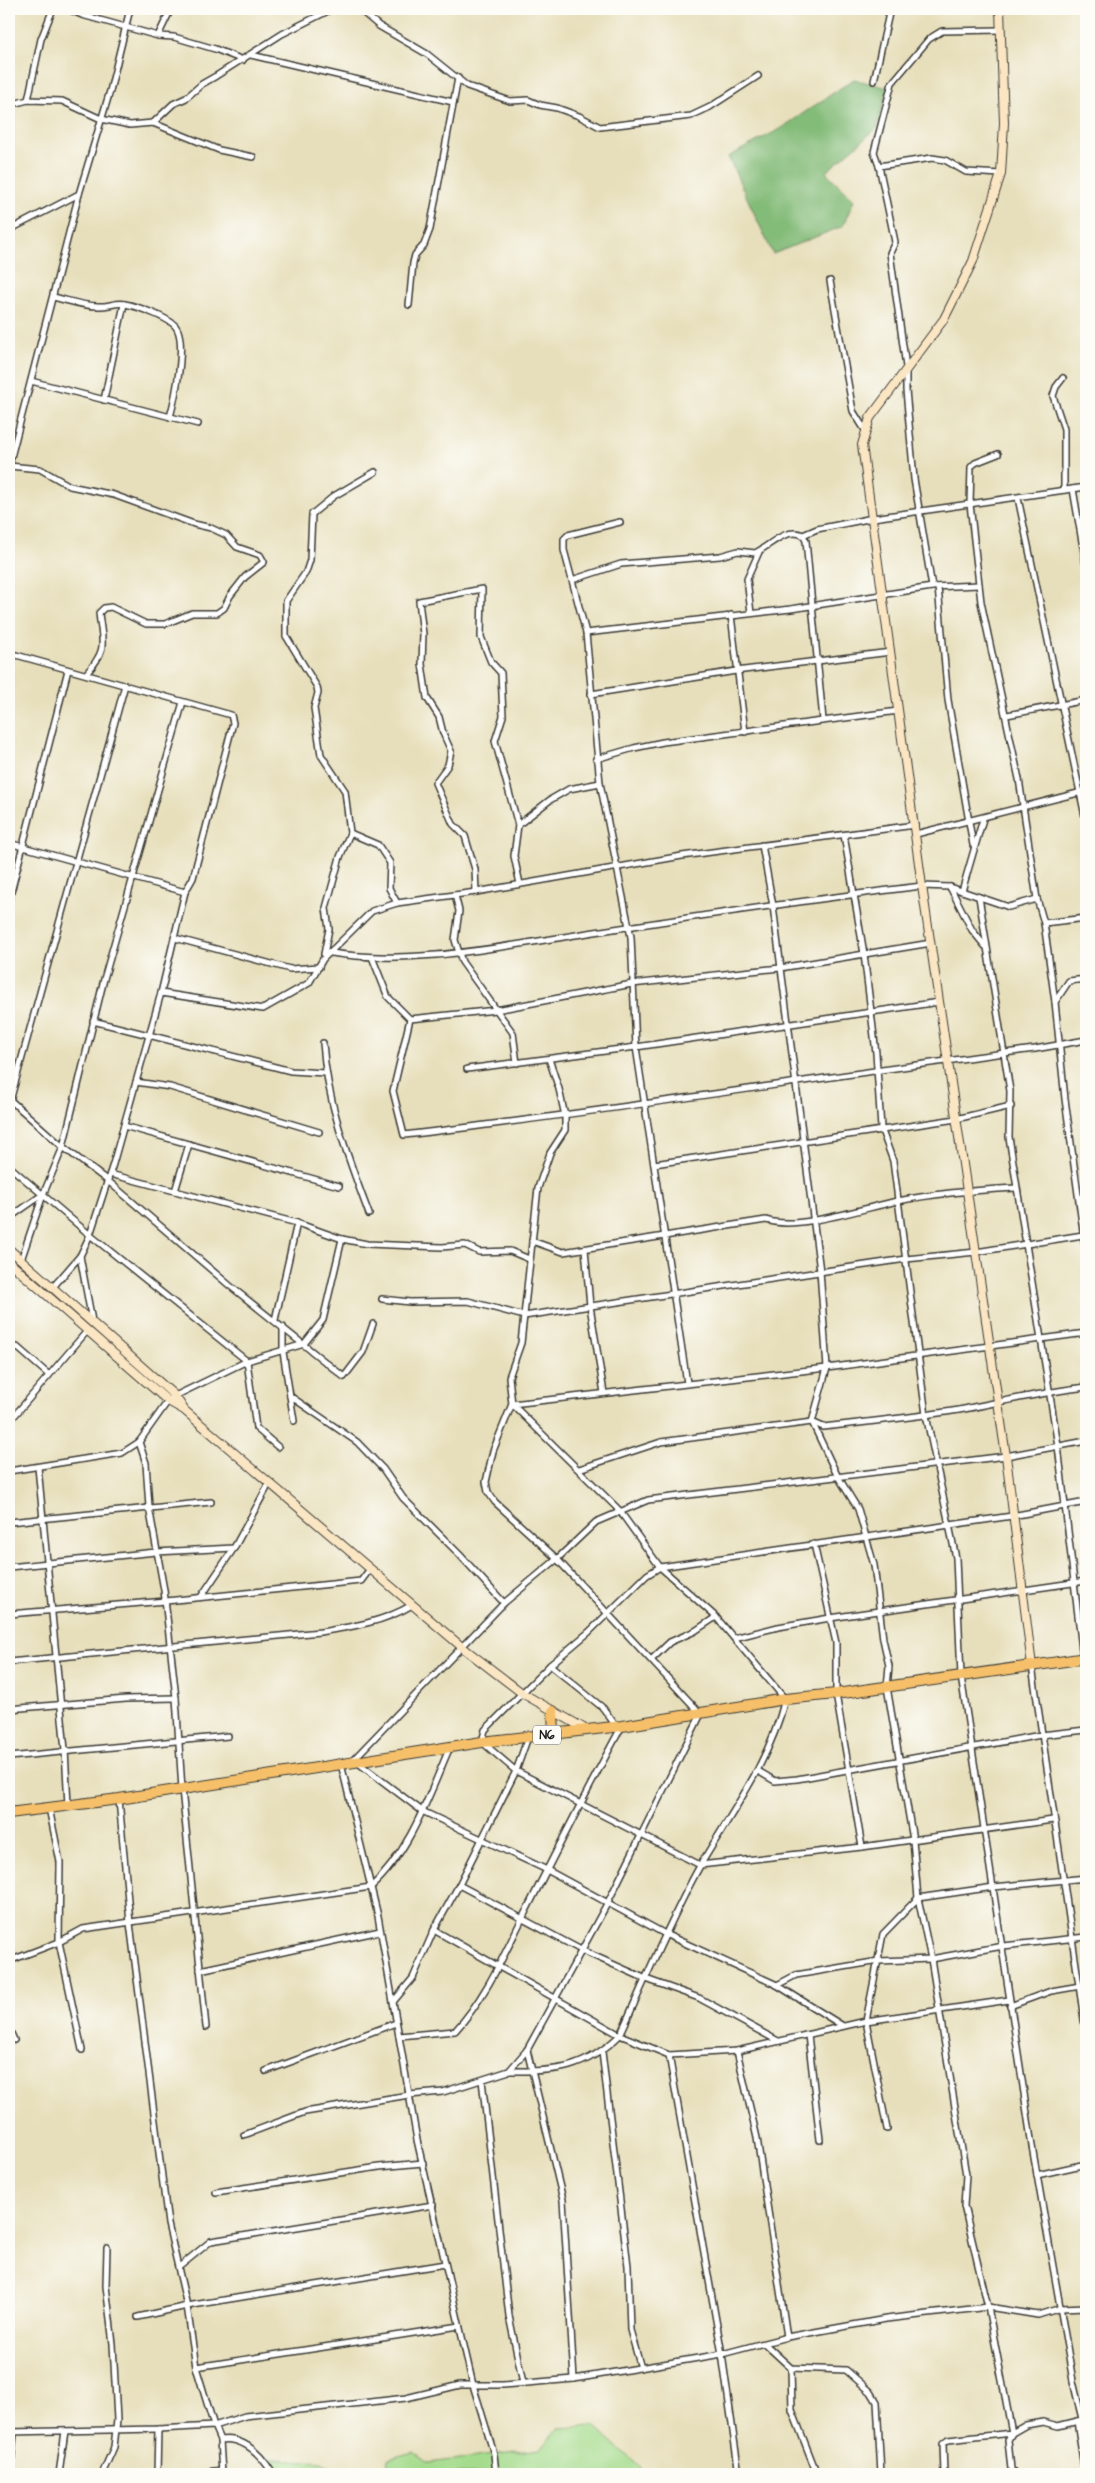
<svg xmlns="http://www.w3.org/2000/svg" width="1095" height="2483" viewBox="0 0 1095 2483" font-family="'Architects Daughter',sans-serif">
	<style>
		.green { fill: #a4db8c; stroke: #607c54 }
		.forest { fill: #83bb78; stroke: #506c4a }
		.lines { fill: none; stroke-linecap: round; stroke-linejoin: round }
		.street-casing { stroke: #3a3934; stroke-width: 8 }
		.secondary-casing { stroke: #3a3934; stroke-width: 10 }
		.highway-casing { stroke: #3a3934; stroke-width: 12 }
		.street { stroke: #fff; stroke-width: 5 }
		.secondary { stroke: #fbe6c4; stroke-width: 8 }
		.highway { stroke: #f6c06b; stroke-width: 10 }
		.labels { text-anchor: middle; stroke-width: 4; stroke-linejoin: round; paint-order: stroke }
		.shield { fill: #fdfcf7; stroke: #605f5e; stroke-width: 1 }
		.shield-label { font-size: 12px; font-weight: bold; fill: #1c1c1c }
	</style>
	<rect width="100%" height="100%" fill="#fdfcf7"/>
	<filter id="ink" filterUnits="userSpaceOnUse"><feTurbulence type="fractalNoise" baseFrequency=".02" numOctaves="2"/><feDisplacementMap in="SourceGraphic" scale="10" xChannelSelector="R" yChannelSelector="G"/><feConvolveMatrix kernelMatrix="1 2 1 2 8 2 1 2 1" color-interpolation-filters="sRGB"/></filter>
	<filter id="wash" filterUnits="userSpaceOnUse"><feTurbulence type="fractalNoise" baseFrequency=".0096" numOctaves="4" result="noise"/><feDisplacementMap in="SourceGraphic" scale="20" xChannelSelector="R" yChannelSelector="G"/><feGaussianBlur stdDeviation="1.12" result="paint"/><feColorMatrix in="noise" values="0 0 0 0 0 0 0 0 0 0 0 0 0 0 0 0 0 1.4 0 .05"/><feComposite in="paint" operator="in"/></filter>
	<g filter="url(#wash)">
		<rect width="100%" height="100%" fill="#e7dfbb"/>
		<!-- green -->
		<g class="green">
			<polygon points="595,2426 647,2474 374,2474 387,2473 388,2459 413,2452 429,2463 540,2449 559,2428"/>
			<polygon points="265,2458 321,2462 347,2474 276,2474"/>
		</g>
		<!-- forest -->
		<polygon class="forest" points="854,79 888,88 877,128 826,172 854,200 843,226 773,254 728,157 780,129"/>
	</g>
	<g filter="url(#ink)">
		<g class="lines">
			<!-- street casing -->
			<g class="street-casing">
				<g id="street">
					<polyline points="68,9 82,15 158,36"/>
					<polyline points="171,9 158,36 174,37 215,49 243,60"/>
					<polyline points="359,9 379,26 427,54 467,86 510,101 528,100 540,105 557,108 579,116 600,127 691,116 710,107 758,76"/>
					<polyline points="251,55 453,102"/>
					<polyline points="874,81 890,9"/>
					<polyline points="9,100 17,103 28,100 62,101 101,119 130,125 153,123 219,150 253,157"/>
					<polyline points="28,100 41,39 53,9"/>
					<polyline points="153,123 173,104 186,98 202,84 216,76 282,34 332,9"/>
					<polyline points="879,166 874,152 892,83 929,39 942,31 1001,30"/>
					<polyline points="9,178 10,178"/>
					<polyline points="9,230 79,194 110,91 130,9"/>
					<polyline points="830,281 853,411 865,430"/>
					<path d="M53,297C67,300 83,306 98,306C107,307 116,302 125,304C136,306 170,318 176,327C187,342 175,399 170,417"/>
					<polyline points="409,305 413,263 415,255 424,245 430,229 458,78"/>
					<polyline points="1063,378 1056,387 1053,396 1064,429 1064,490"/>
					<polyline points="31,381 198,424"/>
					<polyline points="104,400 124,304"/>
					<polyline points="998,454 975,463 971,467 970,504 981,602 1019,779 1037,899 1044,923 1055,1002"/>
					<polyline points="9,465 79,194"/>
					<path d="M9,466L40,469L70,486L114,495L194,524L211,528L226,535L237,547L260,555L264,562L245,577L230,596L224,608L217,613H192L165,624H146L111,607L104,608L99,613C102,643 109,648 86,674"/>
					<polyline points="1073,489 1086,565"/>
					<polyline points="1018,498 1086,821"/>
					<polyline points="620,522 568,535 564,539 564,550 586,633 600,783 631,937 636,1047 687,1383"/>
					<polyline points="803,535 817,529 873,518 1086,487"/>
					<path d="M572,580L621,564L720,556L738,551L755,553C770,546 785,527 803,535L806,541L823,720"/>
					<polyline points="932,587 914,479 906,390 906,367 890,253 895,242 879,166 932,158 945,160 966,172 1001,174"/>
					<polyline points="938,587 948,700 973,845"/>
					<polyline points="751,613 747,579 759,552"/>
					<polyline points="731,615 745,732"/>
					<polyline points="586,633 791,609 932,587 979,585"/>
					<polyline points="9,653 231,715 233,723 193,878 185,892 161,993"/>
					<polyline points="591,694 736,671 891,652"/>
					<polyline points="1007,715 1086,700"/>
					<polyline points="596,759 634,748 663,742 898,711"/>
					<polyline points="518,825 550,800 569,789 600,783"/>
					<polyline points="350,833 378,845 390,863 389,888 397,903"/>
					<polyline points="916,834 1086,791"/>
					<polyline points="844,835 864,954 876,1053 881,1128 893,1161 926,1415 956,1558 961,1676 1032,2146 1073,2381 1082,2419"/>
					<polyline points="9,843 185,892"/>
					<polyline points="762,845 773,906 820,1271 827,1368 812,1422 837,1475 858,1509 874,1565 883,1639 889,1666 887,1687 913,1840 918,1898 931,1959 966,2175 964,2206 988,2307 1012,2433 948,2440 943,2444 944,2474"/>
					<polyline points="950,887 972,930 985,946"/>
					<polyline points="962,891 983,819"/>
					<polyline points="476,892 475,869 465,836 453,824 435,783 448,765 451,751 443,733 439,717 427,698 422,664 423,634 419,601 482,589 481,637 491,662 501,673 503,716 495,741 518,825 514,856 520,884"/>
					<polyline points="455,895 459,911 455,940 462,962 513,1033 517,1063"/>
					<polyline points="979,897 1010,1091 1009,1137 1058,1446 1083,1658"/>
					<polyline points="9,900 68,670"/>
					<polyline points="1044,923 1086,918"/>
					<polyline points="175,938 290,969 319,967"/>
					<path d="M325,952C410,967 504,946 588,933C699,916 811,899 922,886L950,887L1009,907L1037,899"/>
					<polyline points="324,954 329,929 326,908 340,857 350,833 345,791 321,755 314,708 318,693 317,687 286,636 286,601 306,572 310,560 312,514 334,496 375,472"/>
					<path d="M372,957L388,997L410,1019L393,1091L404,1135C615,1111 824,1076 1035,1049L1086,1040"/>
					<polyline points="1086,979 1069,981 1055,1002 1065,1099 1086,1253"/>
					<polyline points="410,1019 496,1010 632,984 780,968 931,943"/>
					<polyline points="93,1021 291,1071 325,1073"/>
					<path d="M323,1043C327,1103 348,1158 369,1214"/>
					<polyline points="467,1069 636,1047 939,1002"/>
					<polyline points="136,1082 170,1087 319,1132"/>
					<polyline points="9,1099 63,1147 108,1181 229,1285 344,1377 363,1352 373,1324"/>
					<polyline points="10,1101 125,685"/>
					<polyline points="124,1126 339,1186"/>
					<polyline points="654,1164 956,1119 1011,1106"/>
					<polyline points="9,1166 90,1235 247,1361 256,1428 278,1447"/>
					<polyline points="110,1174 297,1223 275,1320"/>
					<polyline points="175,1191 189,1144"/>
					<polyline points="9,1218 42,1195"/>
					<polyline points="297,1223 342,1239 367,1244 442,1247 465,1245 479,1252 510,1251 529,1259"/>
					<path d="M532,1241L563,1252L766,1220C797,1231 863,1208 898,1201C937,1193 976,1190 1016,1188"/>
					<polyline points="585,1249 590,1306 604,1393"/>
					<polyline points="80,1256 92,1321"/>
					<polyline points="21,1260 43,1195 63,1147 104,979 183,702"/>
					<polyline points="53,1287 80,1256 90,1235 113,1164 161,993 263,1009 309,983 323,959 372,911 397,903 476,892 682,856 915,825"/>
					<polyline points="382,1299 410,1302 468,1301 524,1316 906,1259 976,1252 1083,1235"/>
					<polyline points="283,1327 283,1352 294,1421"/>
					<polyline points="9,1348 17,1347 49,1375"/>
					<polyline points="290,1396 357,1442 383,1469 403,1498 459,1554 504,1603"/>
					<polyline points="512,1404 827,1368 1086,1333"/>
					<polyline points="9,1422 88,1330"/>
					<polyline points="139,1442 146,1463 149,1507 164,1590 176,1698 182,1789 206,2027"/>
					<polyline points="38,1467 65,1750 68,1805"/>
					<path d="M579,1469L661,1442L812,1422L823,1427C868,1422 914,1417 959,1410C1001,1402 1043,1392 1086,1387"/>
					<polyline points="9,1471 122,1453 139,1442 168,1401 175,1396 247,1361 304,1344 323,1320 342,1239"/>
					<polyline points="9,1522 211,1502"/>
					<polyline points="814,1544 836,1643 836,1694 862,1847 700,1865 516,1771 482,1742 485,1730 550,1665 589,1632 647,1575 660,1567 1012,1516 1086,1502"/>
					<polyline points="9,1567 156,1552 234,1548"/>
					<polyline points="201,1597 234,1548 269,1484"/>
					<polyline points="9,1614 166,1601 361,1581 370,1569"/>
					<polyline points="734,1638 778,1627 830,1618 1086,1581"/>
					<polyline points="651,1660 670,1642 695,1631 716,1617"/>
					<path d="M9,1662L320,1632C351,1627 384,1622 412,1605"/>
					<polyline points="550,1665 603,1708 616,1726"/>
					<polyline points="1032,1666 1086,2033"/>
					<polyline points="9,1709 126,1699 176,1698"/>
					<polyline points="528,1737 516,1771 459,1885 581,1950 646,1979 699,1998 778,2041"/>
					<polyline points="9,1757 228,1736"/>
					<polyline points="353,1760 504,1603 557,1559 596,1522 648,1500 1006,1456 1086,1441"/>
					<polyline points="357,1762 422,1811 547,1870 667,1935 777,1985 843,2026"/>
					<polyline points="341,1764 378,1916 417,2140 473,2385 494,2454 496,2474"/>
					<polyline points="758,1771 775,1781 797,1779 1041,1735 1086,1730"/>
					<polyline points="119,1799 130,1923 168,2224 187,2306 196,2367 214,2426 220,2440 222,2474"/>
					<polyline points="49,1808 60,1862 59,1942 82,2050"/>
					<polyline points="862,1847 1053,1820"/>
					<polyline points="434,1930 620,2035 669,2055 737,2051 866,2021 1009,2000"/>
					<path d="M9,1961L59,1942L83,1929L371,1887C410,1852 429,1795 450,1747"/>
					<polyline points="200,1970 380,1931"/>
					<polyline points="777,1985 796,1975 879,1961 931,1959 1003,1946 1086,1937"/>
					<polyline points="393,2002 413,1978 434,1930 459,1885"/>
					<polyline points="1010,2006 1051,1991 1086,1985"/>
					<polyline points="9,2029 14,2040"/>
					<polyline points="808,2035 820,2140"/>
					<path d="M399,2036L455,2031C486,1998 505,1952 525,1913C557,1850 588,1788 622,1726"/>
					<polyline points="527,2050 563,2200 574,2379"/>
					<polyline points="737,2051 757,2138 787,2337"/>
					<polyline points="602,2052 628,2266 630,2330 641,2368"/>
					<polyline points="669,2055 722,2354 739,2474"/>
					<polyline points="266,2071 396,2023"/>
					<path d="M509,2071C557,2072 585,2069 620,2035C646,1979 671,1917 701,1864C733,1810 770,1761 785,1699L716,1617L660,1567L619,1510L512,1404"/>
					<polyline points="482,2080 509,2316 523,2383"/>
					<polyline points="887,2129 866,2021 883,1934 918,1898 994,1887 1086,1878"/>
					<polyline points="244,2135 305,2112 409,2095 443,2092 509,2071 527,2050 608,1902 701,1714 557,1559 495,1502 488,1492 486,1482 493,1451 512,1404 509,1377 521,1343 538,1188 550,1153 565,1130 565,1116 559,1089 549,1059"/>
					<polyline points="1037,2175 1086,2164"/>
					<polyline points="216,2192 379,2167 423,2163"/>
					<polyline points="179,2267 211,2241 433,2205"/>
					<polyline points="138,2317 187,2306 445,2264"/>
					<polyline points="765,2344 791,2368 846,2370 871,2392 877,2402 881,2474"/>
					<polyline points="196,2367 459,2326"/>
					<polyline points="791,2368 792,2410 817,2474"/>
					<polyline points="1077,2421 1085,2474"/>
					<polyline points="9,2432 158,2429 214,2426 245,2416 406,2398 460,2385 503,2385 574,2379 722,2354 787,2337 886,2319 988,2307 1038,2315 1061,2308 1086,2307"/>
					<path d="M220,2440C244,2436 262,2456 273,2474"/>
					<polyline points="10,2474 14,2433"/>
					<polyline points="59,2474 65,2431"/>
					<polyline points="102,2474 114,2447 117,2420 113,2344 106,2286 107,2248"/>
					<polyline points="157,2474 158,2429"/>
					<polyline points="192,2474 222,2470"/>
					<polyline points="1014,2474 1011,2469 1008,2440 1012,2433 1026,2425 1043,2422 1058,2426 1086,2419"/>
				</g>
			</g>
			<!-- secondary casing -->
			<g class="secondary-casing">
				<g id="secondary">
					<polyline points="1000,9 1004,123 1001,174 973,261 944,319 870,418 862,445 922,886 1006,1456 1032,1666"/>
					<polyline points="9,1249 175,1396 183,1408"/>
					<polyline points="9,1262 168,1401 184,1410 462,1647 522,1693 587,1730"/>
				</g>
			</g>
			<!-- highway casing -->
			<g class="highway-casing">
				<g id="highway">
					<polyline points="553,1711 554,1734"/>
					<polyline points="9,1813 119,1799 482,1742 622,1726 785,1699 836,1694 1086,1658"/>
				</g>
			</g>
			<!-- street -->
			<use href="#street" class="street"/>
			<!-- secondary -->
			<use href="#secondary" class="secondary"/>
			<!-- highway -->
			<use href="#highway" class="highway"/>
		</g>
	</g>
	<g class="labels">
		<!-- shield labels -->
		<rect class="shield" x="533" y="1725.5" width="28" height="19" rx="4"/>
		<g class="shield-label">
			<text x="547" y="1739">N6</text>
		</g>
	</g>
	<!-- margin -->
	<rect width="1095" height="2483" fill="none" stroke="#fdfcf7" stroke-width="30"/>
</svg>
